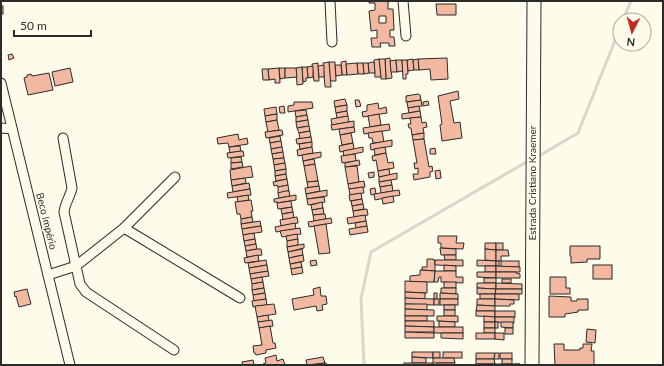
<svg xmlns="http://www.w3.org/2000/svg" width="664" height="366" viewBox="0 0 664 366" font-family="Lato,sans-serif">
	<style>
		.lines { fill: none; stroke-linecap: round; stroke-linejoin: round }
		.stream { stroke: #d8d7c9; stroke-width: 3 }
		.building { fill: #f2b8a0; stroke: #2b2b2b; fill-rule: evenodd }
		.minor-casing { stroke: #2b2b2b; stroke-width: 11 }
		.secondary-casing { stroke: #2b2b2b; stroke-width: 15 }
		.minor { stroke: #fdfbea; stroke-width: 9 }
		.secondary { stroke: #fdfbea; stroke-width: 13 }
		.labels { text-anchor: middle; stroke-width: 3; stroke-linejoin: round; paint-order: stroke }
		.street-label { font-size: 10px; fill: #2b2b2b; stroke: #fdfbea }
	</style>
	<rect width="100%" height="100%" fill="#fdfbea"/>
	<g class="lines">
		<!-- stream -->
		<g class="stream">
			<polyline points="623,20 631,1"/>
			<polyline points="537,157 578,133 620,28"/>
			<polyline points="364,365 361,299 371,252 530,160"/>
		</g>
	</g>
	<!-- building -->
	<g class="building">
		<path d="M369,1H392L388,2V9H393L394,30H390V37H394L395,46H389V43H380L381,47H372L371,38H377V30L371,31L369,11L375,10V3H369ZM379,16H386V23H379Z"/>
		<polygon points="436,4 456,4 456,15 437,15"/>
		<rect x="1" y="6" width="2" height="8"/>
		<polygon points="12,54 14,58 9,60 8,55"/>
		<polygon points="390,58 392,78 386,79 385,59"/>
		<polygon points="447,58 448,79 431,80 430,69 419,70 418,59"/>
		<polygon points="379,59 385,59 386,79 381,79"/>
		<polygon points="379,59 381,77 375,77 374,60"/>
		<polygon points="413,59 414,70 408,71 407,60"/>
		<polygon points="418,59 419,70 414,70 413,60"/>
		<polygon points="396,60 397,72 391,72 390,61"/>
		<polygon points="396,60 402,60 403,71 397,72"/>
		<polygon points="402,60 407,60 408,74 406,74 406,79 403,79"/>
		<polygon points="346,61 347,75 342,75 341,62"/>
		<polygon points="329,62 335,62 336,81 330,81"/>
		<polygon points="329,62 331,87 325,87 323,63"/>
		<polygon points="374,62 375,73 369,73 368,63"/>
		<polygon points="318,63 319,81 314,81 312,64"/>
		<polygon points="357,63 363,63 364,74 358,74"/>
		<polygon points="357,63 358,74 347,75 346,64"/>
		<polygon points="363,63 368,63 369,73 364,74"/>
		<polygon points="324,65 324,77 319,77 318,66"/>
		<polygon points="335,65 341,65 342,75 336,76"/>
		<polygon points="313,66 313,77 308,78 307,67"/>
		<polygon points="302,67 307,67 308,78 306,78 306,81 303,82"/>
		<polygon points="302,67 303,84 297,85 296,68"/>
		<polygon points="70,68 73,82 55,86 52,72"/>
		<polygon points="279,68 285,68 285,78 280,79"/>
		<polygon points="279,68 280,83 275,83 275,79 269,80 268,69"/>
		<polygon points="285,68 296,68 297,77 285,78"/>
		<polygon points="262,69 268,69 269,80 263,80"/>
		<polygon points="49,73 53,90 28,95 24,78 27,77 27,75 31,74 32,76"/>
		<polygon points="458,91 459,99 450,101 454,123 460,122 462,138 442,141 440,125 442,124 438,96"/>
		<polygon points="418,94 420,95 421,100 406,102 406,96"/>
		<polygon points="345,99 347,105 335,107 334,101"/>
		<polygon points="355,100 359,100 361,106 356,107"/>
		<polygon points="421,100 422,106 408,108 407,102"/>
		<polygon points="428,101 429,105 423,106 423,102"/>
		<polygon points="294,102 312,102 313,108 288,112 288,106 294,105"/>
		<polygon points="378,103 379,109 386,107 387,113 363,117 362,112 367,111 367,105"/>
		<polygon points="347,105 347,111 336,113 335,107"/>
		<polygon points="284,106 285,113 280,113 279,107"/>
		<polygon points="419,106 420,111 409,113 408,108"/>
		<polygon points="276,107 277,114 265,116 264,109"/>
		<polygon points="306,110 307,115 296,117 295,111"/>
		<polygon points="347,111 348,116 337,118 336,113"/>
		<polygon points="420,111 421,117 402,119 402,114"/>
		<polygon points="277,114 277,120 266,122 265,116"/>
		<polygon points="379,114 381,125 370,127 368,116"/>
		<polygon points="307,115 308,120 296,122 296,117"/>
		<polygon points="348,116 349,122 332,125 331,119"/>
		<polygon points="421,117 422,123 426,122 427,127 423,128 424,133 412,135 411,128 409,128 408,124 411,124 410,118"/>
		<polygon points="277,120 279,130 268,132 266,122"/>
		<polygon points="308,120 309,126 297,128 296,122"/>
		<polygon points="354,121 354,127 332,130 331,125"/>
		<polygon points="389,124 390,130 364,134 363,128"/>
		<polygon points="309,126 310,131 299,133 297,128"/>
		<polygon points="354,127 355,132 340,135 339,129"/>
		<polygon points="282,130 283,135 266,138 265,132"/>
		<polygon points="310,131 311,137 300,139 299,133"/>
		<polygon points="382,131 384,142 373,143 372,138 369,138 368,133"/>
		<polygon points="351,133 353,143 342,145 340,135"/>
		<polygon points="424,133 424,139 413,140 412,135"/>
		<polygon points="238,134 239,140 247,138 248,144 229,147 228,143 218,144 217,138"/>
		<polygon points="280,136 281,141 270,143 269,138"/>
		<polygon points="311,137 312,142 297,144 296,139"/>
		<polygon points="424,139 429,167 432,166 433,171 430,172 430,177 414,180 413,174 418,174 418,168 415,169 414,163 417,163 413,140"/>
		<polygon points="392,140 392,146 371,150 370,144"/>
		<polygon points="281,141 282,147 271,149 270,143"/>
		<polygon points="312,142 312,147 300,149 299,144"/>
		<polygon points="353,143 354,149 340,152 339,146"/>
		<polygon points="240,146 241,151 230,153 229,147"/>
		<polygon points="282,147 283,152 272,154 271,149"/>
		<polygon points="312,147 313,153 298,156 297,150"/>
		<polygon points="363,147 363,152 344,156 343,151"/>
		<polygon points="385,147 386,153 375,155 374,149"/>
		<polygon points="435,148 436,154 430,154 430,149"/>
		<polygon points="241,151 243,151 244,156 228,158 227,153"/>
		<polygon points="283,152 284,158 273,159 272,154"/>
		<polygon points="321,152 321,157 303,161 302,155"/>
		<polygon points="386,153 388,163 393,162 394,168 378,171 376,160 373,161 372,156"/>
		<polygon points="355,154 356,161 342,163 341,156"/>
		<polygon points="241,157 242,162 231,163 231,158"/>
		<polygon points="284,158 285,163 274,165 273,159"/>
		<polygon points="314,159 315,164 304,166 303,161"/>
		<polygon points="359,160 360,165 345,167 345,163"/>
		<polygon points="242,162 243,167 231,169 231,163"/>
		<polygon points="285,163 286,169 275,171 274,165"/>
		<polygon points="315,164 318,181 307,182 304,166"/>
		<polygon points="251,166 253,177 231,180 230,170"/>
		<polygon points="357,166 359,182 348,184 345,167"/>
		<polygon points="286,169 286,174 275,176 275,171"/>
		<polygon points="389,169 390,175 379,177 378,171"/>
		<polygon points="440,170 441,178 436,179 435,171"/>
		<polygon points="374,172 374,177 369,178 368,173"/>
		<polygon points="397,173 397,179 379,182 379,177"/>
		<polygon points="286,174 287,179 276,181 275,176"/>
		<polygon points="245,178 246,183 232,186 231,180"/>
		<polygon points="287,179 288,185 278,187 277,185 274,186 273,182"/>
		<polygon points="391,180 392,185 380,187 379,182"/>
		<polygon points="318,181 319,186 308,188 307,182"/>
		<polygon points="364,181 365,187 349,189 348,184"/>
		<polygon points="249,183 250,189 233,192 232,186"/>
		<polygon points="288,185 289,191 278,193 278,187"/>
		<polygon points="392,185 393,191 381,193 380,187"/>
		<polygon points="319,186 320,191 306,194 305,188"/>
		<polygon points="363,187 364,193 350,195 349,189"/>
		<polygon points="375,188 376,194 371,195 370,189"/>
		<polygon points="250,189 251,195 228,198 227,193"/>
		<polygon points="327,190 327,196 307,199 306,194"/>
		<polygon points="399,190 400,195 375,200 374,194"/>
		<polygon points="285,191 289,191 290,196 279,198 278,193"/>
		<polygon points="361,193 362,199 350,201 349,195"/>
		<polygon points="248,195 249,200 238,202 237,197"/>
		<polygon points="296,195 296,200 277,203 277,202 274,202 274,199"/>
		<polygon points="393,196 394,202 383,204 382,198"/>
		<polygon points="324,197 325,202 308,205 307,199"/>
		<polygon points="362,199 363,204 352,206 351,201"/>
		<polygon points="251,200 253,211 251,211 252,217 241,219 240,214 237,214 235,202"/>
		<polygon points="291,201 292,207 278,209 277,203"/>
		<polygon points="322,202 323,208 312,210 311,205"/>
		<polygon points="363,204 364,209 353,211 352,206"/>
		<polygon points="292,207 293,212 282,214 281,209"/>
		<polygon points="323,208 324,214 313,215 312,210"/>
		<polygon points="367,209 368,215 354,217 353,211"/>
		<polygon points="293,212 294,218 283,220 282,214"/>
		<polygon points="324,214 325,214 326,219 314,221 313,215"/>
		<polygon points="365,215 366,221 348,224 347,218"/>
		<polygon points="252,217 253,222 241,224 241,219"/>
		<polygon points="297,217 298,223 281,226 280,220"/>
		<polygon points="331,218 332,223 309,227 308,222"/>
		<polygon points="260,221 261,226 242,229 241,224"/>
		<polygon points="366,221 367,226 356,228 355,223"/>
		<polygon points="295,223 296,229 276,232 275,227"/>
		<polygon points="326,224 330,253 319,254 314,226"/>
		<polygon points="261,226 262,232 243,235 242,229"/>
		<polygon points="367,226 368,232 350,235 349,229"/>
		<polygon points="300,228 301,234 282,237 280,231"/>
		<polygon points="254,233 255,239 244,241 243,235"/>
		<polygon points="297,234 298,239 287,241 286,236"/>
		<polygon points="438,236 457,236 456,243 464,243 463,249 441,248 441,243 438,243"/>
		<polygon points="255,239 256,244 245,246 244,241"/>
		<polygon points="298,239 298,245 287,247 287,241"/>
		<polygon points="485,243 496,243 496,250 485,249"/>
		<rect x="496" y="243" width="7" height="7"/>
		<polygon points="256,244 257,249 246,251 245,246"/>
		<polygon points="304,244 304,248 288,252 287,247"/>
		<polygon points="570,246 600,246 600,259 587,259 587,262 571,263 571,256 570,256"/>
		<polygon points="440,248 456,249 456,255 441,255"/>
		<polygon points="257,249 261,249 262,255 247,257 246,251"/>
		<polygon points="302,249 303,255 289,258 288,252"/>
		<polygon points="485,249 496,250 496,261 485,260"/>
		<polygon points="496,250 508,250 509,256 501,256 501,261 496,261"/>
		<polygon points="258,255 259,261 245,263 244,258"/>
		<polygon points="303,255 304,261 290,264 289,258"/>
		<polygon points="444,255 456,255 456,260 445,260"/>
		<polygon points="427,259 433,259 433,260 435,260 435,271 422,270 422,267 427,267"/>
		<polygon points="266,260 267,265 249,268 248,263"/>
		<polygon points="316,260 317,265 311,266 310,261"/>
		<polygon points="435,260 463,260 463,266 435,265"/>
		<polygon points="477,260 496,261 496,266 477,266"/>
		<rect x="496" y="261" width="3" height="5"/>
		<rect x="501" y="261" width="18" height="6"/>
		<polygon points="301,262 302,267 291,269 290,264"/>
		<polygon points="267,265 268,271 250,274 249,268"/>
		<polygon points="444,265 456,266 456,271 444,271"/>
		<rect x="593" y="265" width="19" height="14"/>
		<rect x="485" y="266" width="11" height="6"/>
		<polygon points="496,266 520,267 520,272 496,272"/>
		<polygon points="302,267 303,273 292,275 291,269"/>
		<polygon points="420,270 435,271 434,282 410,282 410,276 420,275"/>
		<polygon points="268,271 269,276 251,279 250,274"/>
		<polygon points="435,271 456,271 456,277 463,277 463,283 441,282 441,277 439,277 438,282 434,282"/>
		<polygon points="477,272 496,272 496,278 477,277"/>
		<polygon points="496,272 516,272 516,273 520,274 520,278 496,278"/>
		<polygon points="262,277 263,282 252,284 251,279"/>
		<polygon points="550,277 566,277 566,288 570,288 570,294 550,294"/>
		<rect x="484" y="278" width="12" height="5"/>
		<rect x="502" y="279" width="9" height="4"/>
		<polygon points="405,281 427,282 427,293 405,292"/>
		<polygon points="263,282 264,288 252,290 252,284"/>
		<rect x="444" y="282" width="12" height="6"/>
		<polygon points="477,283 496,283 496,289 477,288"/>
		<polygon points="496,283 522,284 522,289 496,289"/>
		<polygon points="320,287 321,296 326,296 327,304 322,305 323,310 317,311 316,306 294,310 292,299 314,295 313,289"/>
		<polygon points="264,288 265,293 253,295 252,290"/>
		<polygon points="441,288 456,288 456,294 441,293"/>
		<polygon points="477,288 496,289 495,294 477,294"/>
		<polygon points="27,289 31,304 19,307 16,296 15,297 14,292"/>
		<polygon points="496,289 522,289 522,294 495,294"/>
		<polygon points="405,292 425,293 425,299 405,298"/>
		<polygon points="265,293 266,299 254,301 253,295"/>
		<rect x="434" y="293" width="3" height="6"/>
		<polygon points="440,293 458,294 458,299 440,299"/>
		<rect x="480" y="294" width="15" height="5"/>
		<polygon points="495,294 519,294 519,300 495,299"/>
		<polygon points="549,296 571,297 571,301 577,301 577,299 588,299 588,310 578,310 578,312 565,314 565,317 549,317"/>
		<polygon points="405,298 434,299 434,305 405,304"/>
		<polygon points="266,299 267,305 253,307 252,301"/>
		<rect x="434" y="299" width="5" height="6"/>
		<rect x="440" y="299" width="18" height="6"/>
		<polygon points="477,299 495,299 495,306 477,305"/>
		<polygon points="495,299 514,300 514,304 510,304 510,306 495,306"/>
		<polygon points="274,304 276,314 257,317 255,306"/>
		<polygon points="405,304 427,304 427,310 405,309"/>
		<rect x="444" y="305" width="11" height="5"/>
		<polygon points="477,305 495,306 495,311 476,311"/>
		<polygon points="405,309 434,310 434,316 405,316"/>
		<rect x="444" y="310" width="11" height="6"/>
		<polygon points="476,311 495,311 495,317 476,316"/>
		<rect x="495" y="311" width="20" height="6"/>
		<polygon points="268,315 269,321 258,322 257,317"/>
		<rect x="405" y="316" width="22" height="5"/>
		<polygon points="437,316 458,316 458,322 437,321"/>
		<polygon points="484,316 495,317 495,322 484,322"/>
		<polygon points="495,317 514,317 514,323 495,322"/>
		<polygon points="272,320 273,326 259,328 258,322"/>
		<polygon points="405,321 434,321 434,327 405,326"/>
		<polygon points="439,321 455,322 455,327 439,327"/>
		<rect x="484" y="322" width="11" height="6"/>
		<rect x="495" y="322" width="3" height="6"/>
		<polygon points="501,322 513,322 513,328 501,327"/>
		<polygon points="270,326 273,343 275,343 276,348 266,350 266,353 256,355 255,353 254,353 253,346 262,345 259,328"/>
		<polygon points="405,326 434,327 434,332 405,332"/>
		<rect x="434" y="327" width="29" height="6"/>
		<rect x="484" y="328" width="11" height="5"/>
		<rect x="505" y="328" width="8" height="6"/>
		<polygon points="587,329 596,330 595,343 586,342"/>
		<polygon points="405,332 434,333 434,338 405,338"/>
		<polygon points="441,333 463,333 463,339 441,338"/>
		<rect x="476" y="333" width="19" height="6"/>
		<polygon points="495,333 504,333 504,340 495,339"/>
		<polygon points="554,344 564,344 564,350 580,350 580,348 583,348 583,344 592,344 591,351 594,351 594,365 555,365"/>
		<polygon points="412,352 433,352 433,358 412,357"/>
		<rect x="433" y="352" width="7" height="6"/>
		<rect x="443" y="352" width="19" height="6"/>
		<polygon points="476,353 495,353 494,359 476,359"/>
		<polygon points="495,353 499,353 499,359 494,359"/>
		<rect x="500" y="353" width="12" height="6"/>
		<polygon points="276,355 277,361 283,359 285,365 264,365 263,364 266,363 265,358"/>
		<polygon points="323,357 325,363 307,365 306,360"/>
		<polygon points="412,357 426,358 426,363 412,363"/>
		<polygon points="433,358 454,358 455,363 433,363"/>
		<polygon points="476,359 494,359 495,364 476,364"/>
		<rect x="502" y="359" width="10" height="5"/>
		<polygon points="253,360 254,365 243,365 242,362"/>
		<polygon points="325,363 326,363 327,365 314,365"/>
		<rect x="404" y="363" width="29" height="2"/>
		<polygon points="437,363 455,363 454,365 437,365"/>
		<polygon points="476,364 495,364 494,365 476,365"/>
		<polygon points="495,364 520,364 494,365"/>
	</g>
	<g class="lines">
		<!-- minor casing -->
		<g class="minor-casing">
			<g id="minor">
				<polyline points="330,1 332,42"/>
				<polyline points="403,1 406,36"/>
				<polyline points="1,83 70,365"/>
				<polyline points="1,128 12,129"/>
				<path d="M63,138L72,188C70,197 65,203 64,212L80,284L86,292L174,350"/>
				<polyline points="124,228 240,298"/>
				<polyline points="48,275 76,266 124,228 175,177"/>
			</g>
		</g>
		<!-- secondary casing -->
		<g class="secondary-casing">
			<polyline id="secondary" points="532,365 534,1"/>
		</g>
		<!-- minor -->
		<use href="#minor" class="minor"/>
		<!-- secondary -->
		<use href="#secondary" class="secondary"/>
	</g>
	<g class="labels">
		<!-- street labels -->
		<g class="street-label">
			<text transform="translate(532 183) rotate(-90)" y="4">Estrada Cristiano Kraemer</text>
			<text transform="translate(47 221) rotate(76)" y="4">Beco Império</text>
		</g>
	</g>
	<!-- border -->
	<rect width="664" height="366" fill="none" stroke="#2b2b2b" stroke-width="4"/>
	<!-- north arrow -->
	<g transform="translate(632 32) rotate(186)"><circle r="19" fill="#fdfbea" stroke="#a9a89e"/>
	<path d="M0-3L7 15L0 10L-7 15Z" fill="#c62828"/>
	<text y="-6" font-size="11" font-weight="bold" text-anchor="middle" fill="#2b2b2b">N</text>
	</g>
	<!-- scale -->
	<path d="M14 30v6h77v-6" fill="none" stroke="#2b2b2b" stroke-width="2"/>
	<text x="20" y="30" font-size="12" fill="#2b2b2b" stroke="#fdfbea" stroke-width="3" paint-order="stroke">50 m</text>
</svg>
